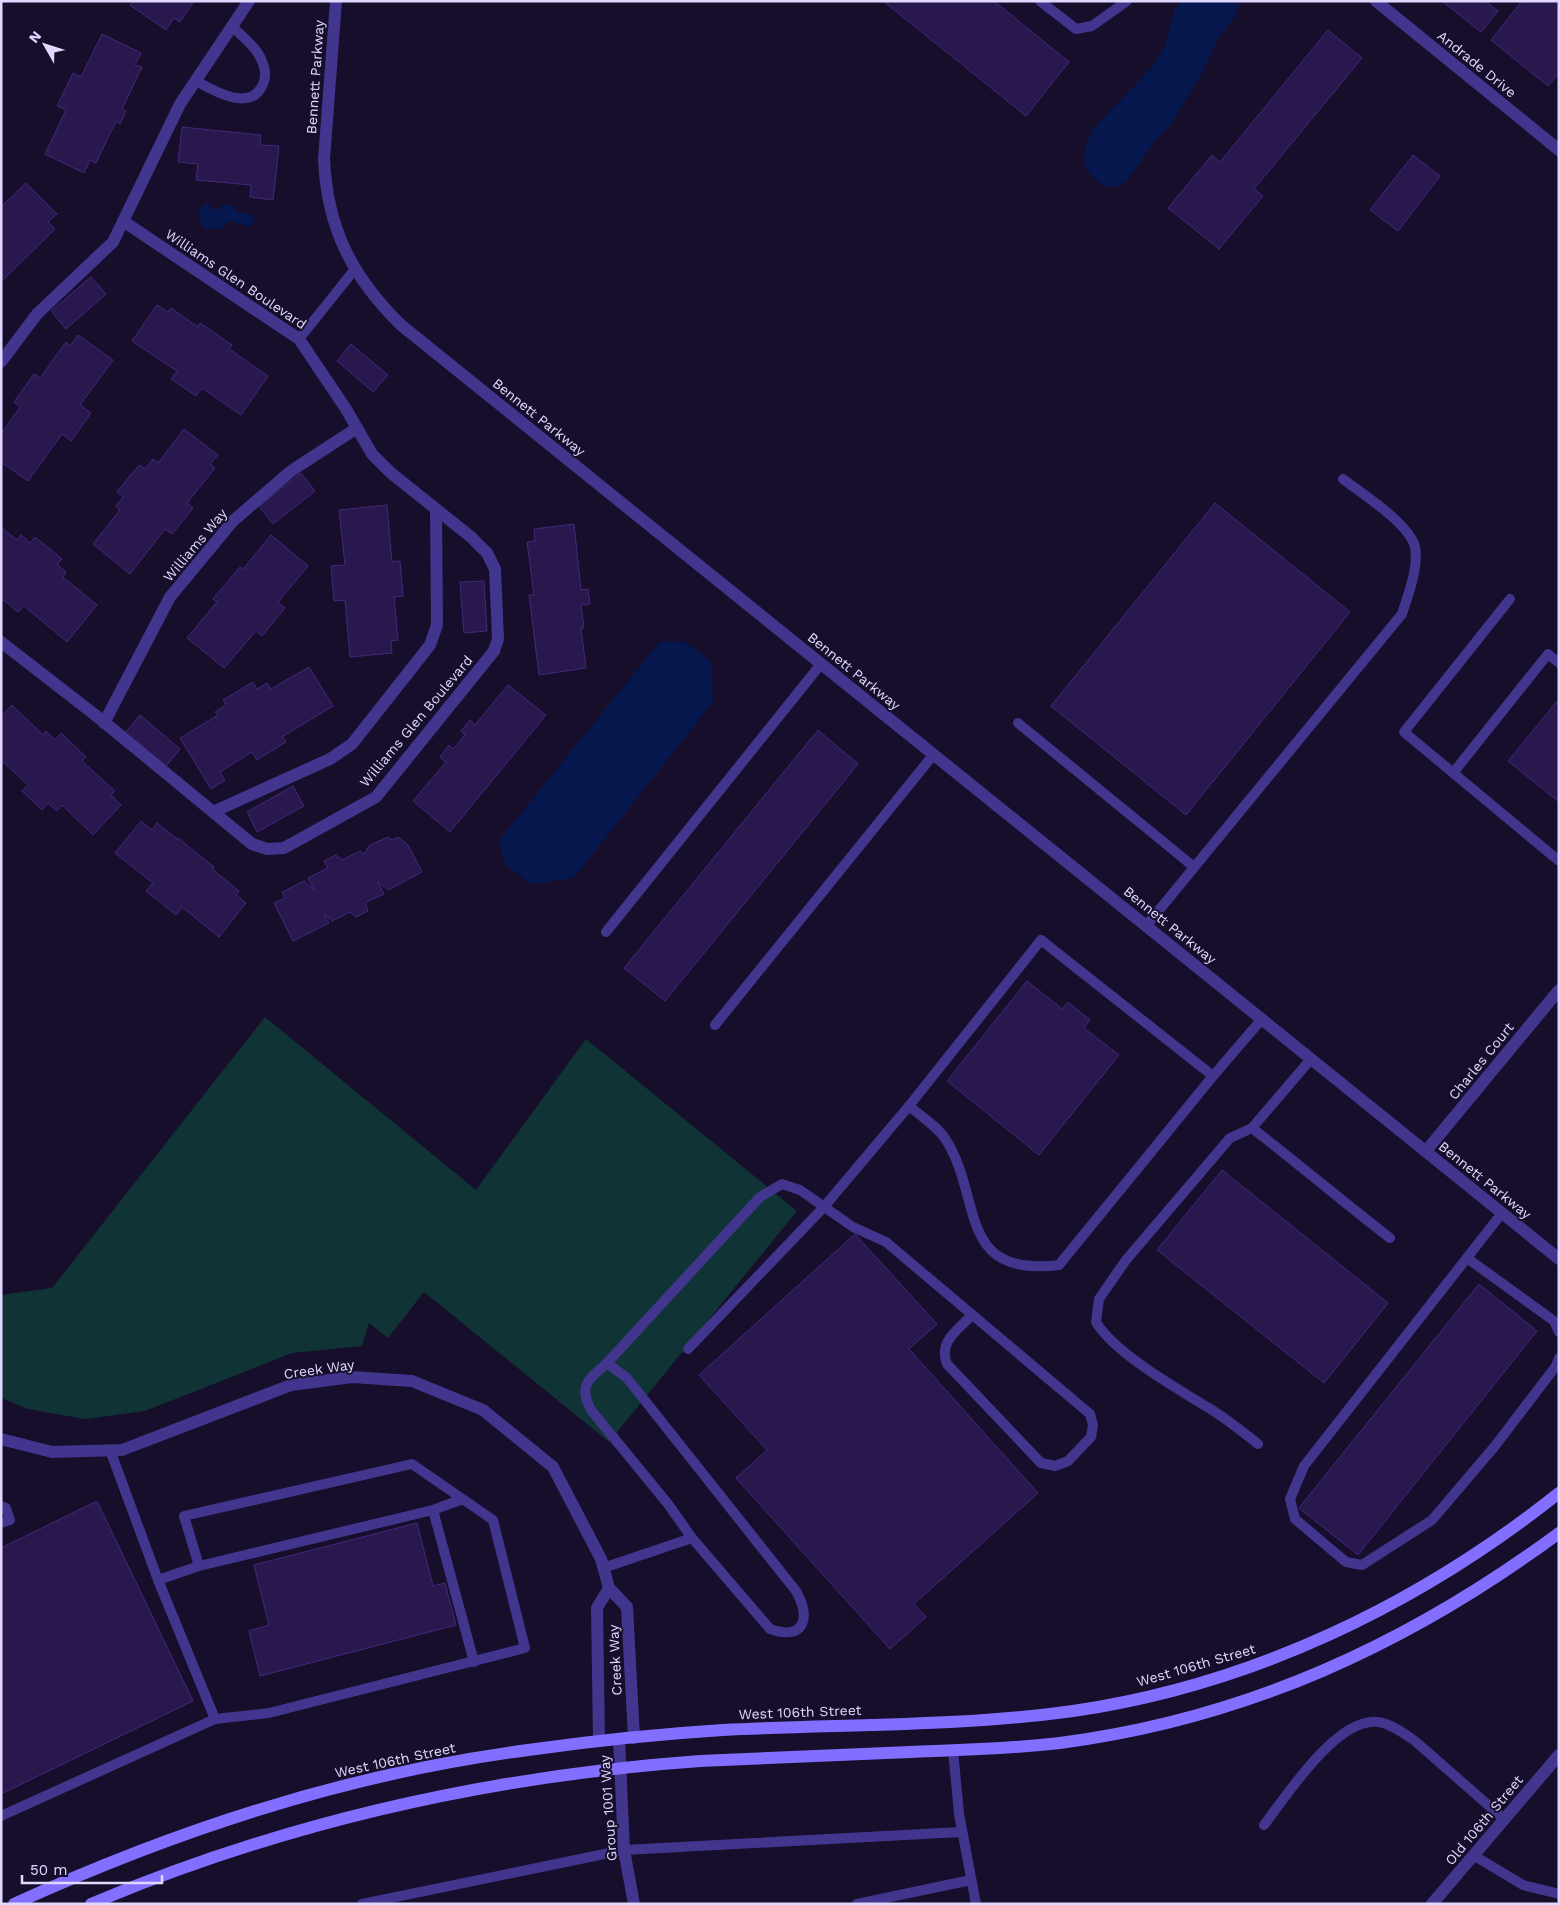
<svg xmlns="http://www.w3.org/2000/svg" width="1560" height="1905" viewBox="0 0 1560 1905" font-family="'Work Sans',sans-serif">
	<style>
		.green { fill: #103335 }
		.water { fill: #05174d }
		.building { fill: #29184e; stroke: #42287c }
		.lines { fill: none; stroke-linecap: round; stroke-linejoin: round }
		.lane { stroke: #42358e; stroke-width: 10 }
		.street { stroke: #42358e; stroke-width: 12 }
		.secondary { stroke: #836fff; stroke-width: 12 }
		.labels { text-anchor: middle; stroke-width: 4; stroke-linejoin: round; paint-order: stroke }
		.street-label { font-size: 14px; fill: #e1d8ff; stroke: #160e2b }
	</style>
	<rect width="100%" height="100%" fill="#160e2b"/>
	<!-- green -->
	<polygon class="green" points="265,1017 476,1190 586,1039 797,1211 609,1442 424,1292 388,1338 369,1323 362,1346 292,1353 145,1411 85,1419 28,1409 1,1398 1,1295 52,1288"/>
	<!-- water -->
	<g class="water">
		<polygon points="1182,1 1240,1 1236,15 1219,36 1204,70 1169,127 1156,140 1127,181 1117,187 1104,186 1091,176 1084,163 1085,147 1094,128 1152,67 1165,46 1175,9"/>
		<polygon points="204,204 209,204 214,209 221,209 222,205 234,205 238,213 252,214 255,221 249,227 231,221 225,224 221,229 204,229 198,213"/>
		<polygon points="683,641 711,661 713,702 574,878 532,884 505,865 499,840 660,642"/>
	</g>
	<!-- building -->
	<g class="building">
		<polygon points="133,1 194,1 180,22 174,18 166,30 130,5"/>
		<polygon points="883,1 994,1 1069,62 1026,116"/>
		<polygon points="1442,1 1485,1 1498,11 1481,32"/>
		<polygon points="1522,1 1559,1 1559,73 1548,86 1491,40"/>
		<polygon points="1328,30 1362,58 1254,189 1263,196 1219,249 1168,208 1212,155 1220,162"/>
		<polygon points="102,34 141,53 135,65 142,67 122,109 126,111 120,124 116,121 96,163 90,160 84,173 45,154 66,110 57,106 73,73 81,77"/>
		<polygon points="182,127 261,135 260,145 279,146 273,200 250,197 251,185 196,180 198,164 178,162"/>
		<polygon points="1413,155 1440,176 1398,231 1370,210"/>
		<polygon points="26,183 57,214 48,222 55,229 1,282 1,207"/>
		<polygon points="91,277 106,294 66,329 51,311"/>
		<polygon points="157,305 168,312 171,308 198,327 200,323 232,345 229,349 268,376 241,415 202,388 196,396 171,379 177,371 132,341"/>
		<polygon points="78,335 113,360 80,405 91,413 71,441 62,434 28,481 1,462 1,434 20,407 14,402 34,374 40,378 66,342 70,346"/>
		<polygon points="351,344 388,375 373,392 337,361"/>
		<polygon points="184,429 218,455 210,464 215,468 187,503 193,508 172,534 165,529 130,574 93,544 120,510 116,506 123,497 117,492 139,465 145,469 153,459 158,463"/>
		<polygon points="301,473 315,491 273,524 259,506"/>
		<polygon points="1215,503 1350,612 1186,815 1051,706"/>
		<polygon points="387,505 392,562 400,561 403,596 394,597 398,640 391,641 392,653 350,657 345,600 334,601 331,566 345,565 339,510"/>
		<polygon points="574,524 581,590 588,589 590,604 581,605 584,628 581,628 586,668 539,675 529,595 534,595 527,542 535,541 534,529"/>
		<polygon points="1,527 17,540 21,535 30,543 35,537 62,559 57,564 66,572 63,577 97,605 67,642 24,606 18,612 1,598"/>
		<polygon points="271,535 308,566 278,602 285,608 262,636 256,631 224,668 187,638 217,602 213,599 240,567 243,569"/>
		<polygon points="484,581 487,631 464,633 460,582"/>
		<polygon points="309,667 333,706 282,737 286,742 257,760 252,752 220,772 225,780 211,789 180,738 218,715 215,712 226,705 223,700 253,682 257,689 267,683 271,689"/>
		<polygon points="508,685 546,715 450,832 413,801 446,762 440,757 449,745 453,749 465,735 461,731 470,720 475,725"/>
		<polygon points="1559,699 1559,802 1508,761"/>
		<polygon points="12,705 43,735 46,731 55,740 61,733 86,757 82,761 115,791 111,795 121,805 93,835 62,805 57,811 48,803 42,810 22,791 28,785 1,760 1,717"/>
		<polygon points="140,715 180,749 166,766 125,733"/>
		<polygon points="818,730 858,764 665,1001 624,968"/>
		<polygon points="293,786 304,806 257,832 247,812"/>
		<polygon points="141,821 152,830 157,823 177,839 178,838 214,867 212,869 239,891 236,895 246,903 219,937 182,907 176,915 146,891 153,883 115,853"/>
		<polygon points="388,837 392,840 398,837 408,845 422,872 388,890 378,882 384,894 365,903 368,911 356,917 350,912 332,921 324,914 329,923 293,941 274,903 285,898 282,892 304,881 314,890 308,878 328,868 324,861 336,855 342,860 360,851 364,854 370,845"/>
		<polygon points="1027,981 1062,1009 1068,1002 1090,1020 1084,1028 1119,1055 1039,1155 947,1081"/>
		<polygon points="1222,1170 1388,1303 1324,1383 1157,1250"/>
		<polygon points="855,1234 937,1324 909,1349 1038,1493 914,1604 926,1617 890,1649 736,1478 767,1450 699,1375"/>
		<polygon points="1479,1284 1537,1331 1358,1555 1299,1508"/>
		<polygon points="97,1501 193,1701 1,1794 1,1548"/>
		<polygon points="417,1523 433,1586 445,1583 456,1625 260,1676 249,1631 269,1625 254,1565"/>
	</g>
	<g class="lines">
		<!-- lane -->
		<g class="lane">
			<polyline points="1040,1 1076,29 1092,26 1127,1"/>
			<path d="M196,81C214,91 251,113 263,84C268,74 264,64 259,55C253,44 240,35 232,26"/>
			<polyline points="299,339 355,269"/>
			<polyline points="1510,599 1404,732 1559,861"/>
			<polyline points="1018,723 1194,867"/>
			<polyline points="1453,773 1548,654 1559,663"/>
			<path d="M1146,926L1402,614C1408,595 1419,567 1415,547C1409,523 1362,494 1343,479"/>
			<polyline points="606,932 821,664"/>
			<polyline points="715,1025 934,754"/>
			<path d="M1213,1076L1059,1265C956,1278 983,1198 946,1140C938,1127 921,1116 909,1106L1041,940L1213,1076L1262,1019"/>
			<path d="M1252,1128C1299,1164 1343,1202 1390,1238"/>
			<polyline points="1502,1213 1304,1466 1290,1499 1295,1519 1346,1562 1362,1565 1432,1520 1495,1446 1556,1366 1559,1358"/>
			<polyline points="1467,1258 1554,1321 1559,1332"/>
			<polyline points="688,1349 823,1208 909,1106"/>
			<path d="M607,1363L760,1197L782,1184L800,1190L853,1227L886,1242L1090,1414L1093,1425L1091,1437L1068,1461L1055,1466L1041,1463L947,1364C938,1341 958,1330 972,1315"/>
			<path d="M1258,1444C1243,1432 1228,1420 1212,1410C1180,1390 1115,1354 1096,1322L1099,1299L1126,1260L1230,1138L1252,1128L1311,1059"/>
			<polyline points="110,1450 158,1580 215,1719 269,1713 525,1648 493,1520 412,1464 184,1516 199,1566 433,1510 463,1499"/>
			<polyline points="1,1506 6,1508 10,1520 1,1523"/>
			<polyline points="433,1510 474,1662"/>
			<path d="M603,1568L692,1538L770,1629C805,1641 811,1618 796,1591L627,1378L607,1363C588,1380 578,1385 591,1410L668,1504L692,1538"/>
			<polyline points="158,1580 199,1566"/>
			<polyline points="953,1750 959,1814 976,1904"/>
			<polyline points="1,1816 215,1719"/>
			<path d="M1264,1825C1287,1795 1337,1717 1378,1722C1390,1723 1405,1734 1415,1741L1504,1819"/>
			<polyline points="1473,1855 1523,1885 1559,1894"/>
			<polyline points="362,1904 624,1850 961,1832"/>
			<polyline points="857,1904 971,1880"/>
		</g>
		<!-- street -->
		<g class="street">
			<path d="M336,1L324,159C327,228 352,277 401,325L1559,1259"/>
			<polyline points="1376,1 1559,150"/>
			<polyline points="1,362 37,314 113,242 180,104 249,1"/>
			<polyline points="1,642 99,718 252,844 267,849 284,848 376,797 494,651 498,639 495,569 487,553 471,537 391,473 372,454 346,409 299,339 123,221"/>
			<polyline points="104,723 170,597 233,521 291,471 357,428"/>
			<polyline points="213,812 330,759 352,744 430,645 437,625 436,509"/>
			<polyline points="1426,1151 1559,990"/>
			<polyline points="1,1439 52,1452 122,1450 291,1385 352,1377 412,1381 483,1410 553,1467 601,1559 609,1588 627,1607 634,1738"/>
			<polyline points="619,1739 624,1850 634,1904"/>
			<polyline points="599,1741 597,1608 609,1588"/>
			<polyline points="1432,1904 1559,1755"/>
		</g>
		<!-- secondary -->
		<g class="secondary">
			<path d="M14,1904C176,1830 350,1773 528,1750C592,1741 658,1734 723,1730C839,1724 957,1727 1073,1711C1252,1685 1418,1605 1559,1493"/>
			<path d="M91,1904C285,1822 491,1776 700,1761C770,1758 840,1755 910,1752C960,1750 1010,1749 1060,1743C1246,1719 1409,1644 1559,1533"/>
		</g>
	</g>
	<g class="labels">
		<!-- street labels -->
		<g class="street-label">
			<text transform="translate(1477 64) rotate(39)" y="5">Andrade Drive</text>
			<text transform="translate(315 77) rotate(-86)" y="5">Bennett Parkway</text>
			<text transform="translate(236 279) rotate(34)" y="5">Williams Glen Boulevard</text>
			<text transform="translate(539 417) rotate(39)" y="5">Bennett Parkway</text>
			<text transform="translate(195 545) rotate(-50)" y="5">Williams Way</text>
			<text transform="translate(854 671) rotate(39)" y="5">Bennett Parkway</text>
			<text transform="translate(416 721) rotate(-50)" y="5">Williams Glen Boulevard</text>
			<text transform="translate(1170 925) rotate(39)" y="5">Bennett Parkway</text>
			<text transform="translate(1481 1061) rotate(-51)" y="5">Charles Court</text>
			<text transform="translate(1485 1180) rotate(39)" y="5">Bennett Parkway</text>
			<text transform="translate(319 1369) rotate(-8)" y="5">Creek Way</text>
			<text transform="translate(615 1660) rotate(-93)" y="5">Creek Way</text>
			<text transform="translate(1196 1665) rotate(-16)" y="5">West 106th Street</text>
			<text transform="translate(800 1712) rotate(-2)" y="5">West 106th Street</text>
			<text transform="translate(395 1760) rotate(-12)" y="5">West 106th Street</text>
			<text transform="translate(608 1808) rotate(-94)" y="5">Group 1001 Way</text>
			<text transform="translate(1484 1820) rotate(-50)" y="5">Old 106th Street</text>
		</g>
	</g>
	<!-- border -->
	<rect width="1560" height="1905" fill="none" stroke="#e1d8ff" stroke-width="5"/>
	<!-- north arrow -->
	<g transform="translate(45 45) rotate(309)" stroke="#160e2b" stroke-width="4" paint-order="stroke">
	<path d="M0-4L9 19L0 12L-9 19Z" fill="#e1d8ff"/>
	<text y="-8" font-size="14" font-weight="bold" text-anchor="middle" fill="#e1d8ff">N</text>
	</g>
	<!-- scale -->
	<path d="M22 1875v8h140v-8" fill="none" stroke="#e1d8ff" stroke-width="2.5"/>
	<text x="30" y="1875" font-size="15" fill="#e1d8ff" stroke="#160e2b" stroke-width="4" paint-order="stroke">50 m</text>
</svg>
